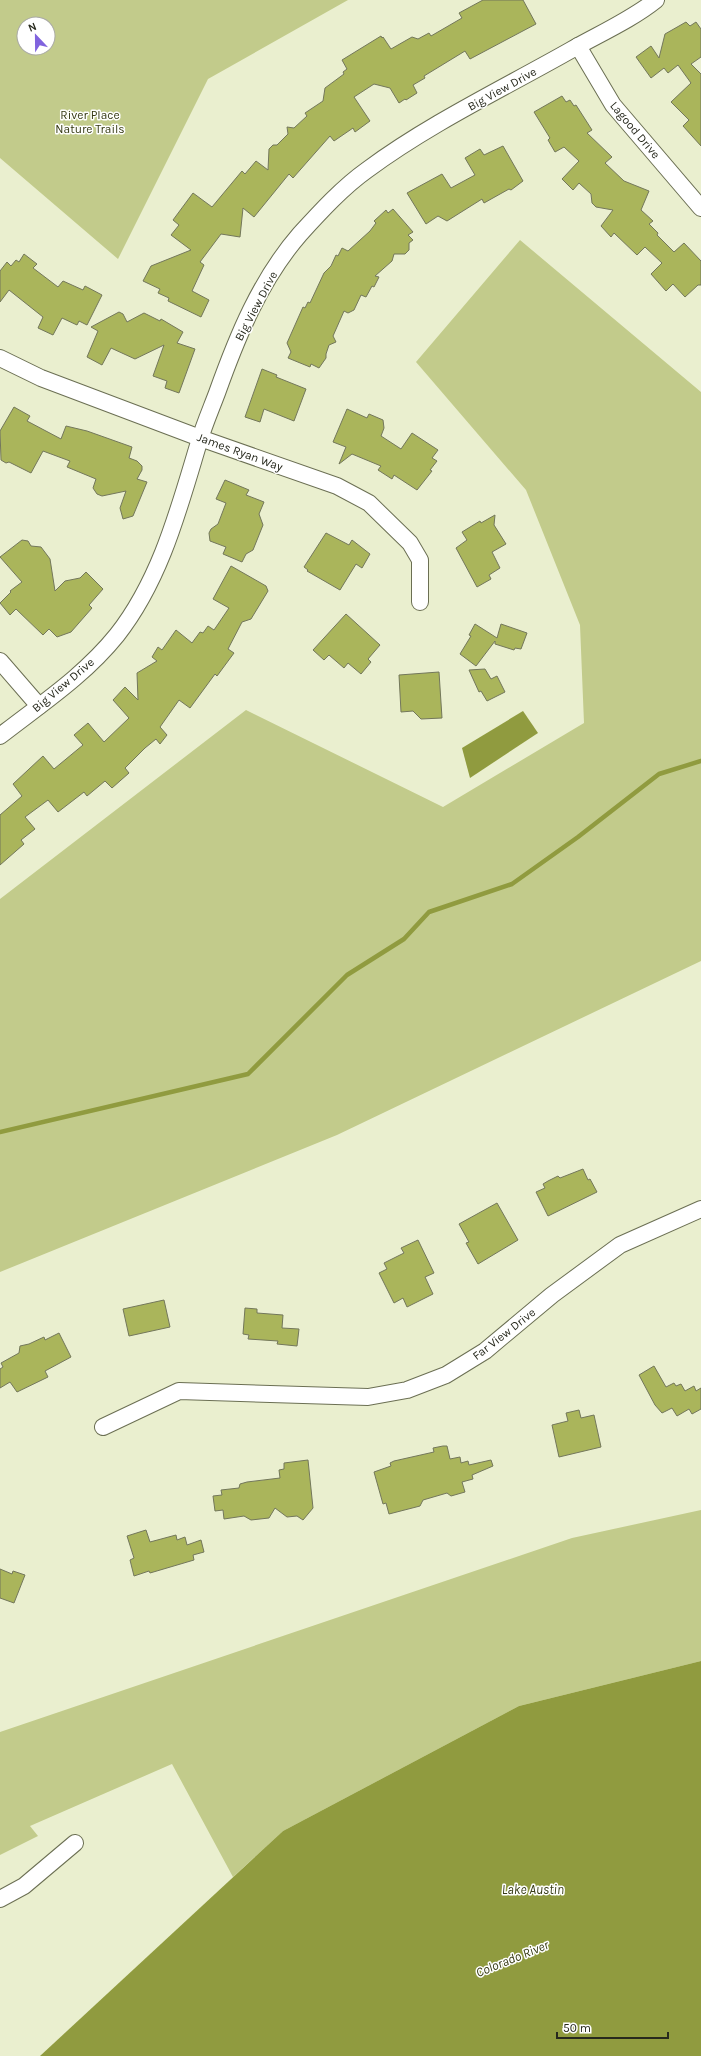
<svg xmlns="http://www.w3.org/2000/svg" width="701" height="2056" viewBox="0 0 701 2056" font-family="Karla,sans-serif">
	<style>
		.green { fill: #c2cb8b; fill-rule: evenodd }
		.water { fill: #909b3f }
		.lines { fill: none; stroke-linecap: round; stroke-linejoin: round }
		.stream { stroke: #909b3f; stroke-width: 4.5 }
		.building { fill: #aab55b; stroke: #73775b }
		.minor-casing { stroke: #6b6f53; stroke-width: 18 }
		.minor { stroke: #fff; stroke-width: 16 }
		.labels { text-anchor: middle; stroke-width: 3; stroke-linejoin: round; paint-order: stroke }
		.street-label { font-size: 12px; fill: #27291d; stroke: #fff }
		.park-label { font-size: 12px; fill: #343812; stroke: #fff }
		.water-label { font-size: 13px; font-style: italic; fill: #383c16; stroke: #fff }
	</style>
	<rect width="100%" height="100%" fill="#eaefcf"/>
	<!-- green -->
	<g class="green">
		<path d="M0,0H348L208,79L118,259L0,158ZM24,24H48V48H24Z"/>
		<polygon points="520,240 701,392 701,961 337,1135 0,1272 0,899 246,710 443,807 584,723 580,625 526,490 416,362"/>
		<polygon points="701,1510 701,1661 519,1706 283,1831 233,1877 172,1764 30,1826 38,1836 0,1855 0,1732 572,1538"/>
	</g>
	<!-- water -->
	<g class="water">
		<polygon points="523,711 538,733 470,778 462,748"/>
		<polygon points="701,1661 701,2056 40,2056 283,1831 519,1706"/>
	</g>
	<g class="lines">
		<!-- stream -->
		<polyline class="stream" points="0,1132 248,1074 347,975 404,939 429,912 512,884 578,837 659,774 701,761"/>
	</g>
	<!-- building -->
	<g class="building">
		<polygon points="483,0 523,0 536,24 470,59 465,51 424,76 425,78 413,85 417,93 406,100 405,99 399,103 390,88 374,84 354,97 370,121 355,132 353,128 334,141 330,136 293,178 289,174 254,217 243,208 240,237 221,234 200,262 204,265 192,291 209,300 201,317 168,301 169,298 158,293 160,289 143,281 151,266 191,250 171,235 179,225 173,220 193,193 212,207 242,171 245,174 256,161 268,170 269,149 273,145 277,145 288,134 287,127 294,128 307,116 305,113 323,101 325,88 344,74 343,72 347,69 342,60 381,36 382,38 383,37 391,49 412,37 418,39 429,33 431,36 462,18 459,13"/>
		<polygon points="686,22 690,26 696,22 701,29 701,57 691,64 701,74 701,146 683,126 689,120 671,102 691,83 678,65 668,73 664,68 651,78 636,57 651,46 659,58 665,34"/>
		<polygon points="562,96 566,102 570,100 574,106 576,105 592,130 587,133 612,157 605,163 624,181 649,191 641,210 653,221 649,224 658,233 657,235 674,252 684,243 701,261 701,285 698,285 685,297 673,284 666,291 651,274 662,263 645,247 637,255 614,233 611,237 601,226 613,210 596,207 592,203 591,194 579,183 573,190 562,179 579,161 564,147 555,152 548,140 550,138 534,112"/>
		<polygon points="503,146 523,181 511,190 509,189 484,203 482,199 447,221 438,216 426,224 407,193 442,174 451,188 475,175 465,158 480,149 484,155"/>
		<polygon points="393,209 413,232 408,235 413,240 409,243 409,250 405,254 394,254 392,261 375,276 379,277 374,287 372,286 366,297 361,295 354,310 348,313 344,311 333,336 336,342 329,345 326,354 326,358 319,368 311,364 310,367 288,358 291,352 287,343 303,307 305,308 308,302 310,303 324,273 331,266 336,255 338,256 342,248 348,251 370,231 376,223 374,221 386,210 388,213"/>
		<polygon points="24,254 37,264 33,268 58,287 63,281 83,290 85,286 102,295 87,325 79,321 77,325 62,318 53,335 38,328 43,317 9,290 0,302 0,271 7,262 11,266 16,260 19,262"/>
		<polygon points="119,312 123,314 127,322 144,313 160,321 161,319 183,332 177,343 195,349 179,393 165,388 167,381 153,376 164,345 135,359 111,348 102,365 87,357 98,331 91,327"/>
		<polygon points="262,369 277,375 276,377 306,389 294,421 264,409 260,422 245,417"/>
		<polygon points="14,407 30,416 27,421 61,439 66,426 87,431 132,447 129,458 137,461 142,466 142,470 137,479 147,482 133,516 123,519 120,508 126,491 102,496 97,494 93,488 96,479 67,467 70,461 43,451 31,473 9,462 6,463 1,460 0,431"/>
		<polygon points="347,409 367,418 369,414 383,420 384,428 381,436 401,449 412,433 438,450 432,458 437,461 430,470 432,471 417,490 394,475 392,479 378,470 381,466 352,454 339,464 346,447 333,442"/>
		<polygon points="225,480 249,490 246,495 264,502 259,514 263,525 253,550 246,554 242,562 223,554 226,547 210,541 209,533 211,529 218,524 226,503 216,499"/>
		<polygon points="495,515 494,525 506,544 492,552 500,568 489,575 491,579 477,587 456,548 467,540 462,532 480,521 481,523"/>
		<polygon points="326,533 349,545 352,540 370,554 362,568 356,564 340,590 307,571 308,570 304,567"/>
		<polygon points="22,540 28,541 31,546 41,547 50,559 55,591 65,581 80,578 86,572 103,589 89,605 92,608 71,632 57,637 49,629 43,635 16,609 10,615 0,603 11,592 10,591 22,582 0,557"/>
		<polygon points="231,566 266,586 268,591 251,619 242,622 228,649 234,653 217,676 215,674 190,708 179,700 160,727 167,735 160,744 156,739 145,748 125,768 129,773 112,788 105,781 87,796 84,792 58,812 48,800 25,817 35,829 21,840 24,844 0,865 0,815 22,796 13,784 43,756 54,769 83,745 74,735 88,723 104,742 129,718 113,700 125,687 138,700 137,673 157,661 152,657 158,647 162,650 176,630 192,643 200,632 203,633 208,626 214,630 229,608 213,599"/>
		<polygon points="346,614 380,645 368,659 371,662 361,674 348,663 344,668 329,655 324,660 313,650"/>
		<polygon points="475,624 497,638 501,624 527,633 521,649 515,648 514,650 495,644 495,641 476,666 460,654 471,636 469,635"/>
		<polygon points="485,669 491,679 497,676 505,692 487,701 481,691 479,692 469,670"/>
		<polygon points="439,672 442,718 421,719 413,711 401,712 399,675"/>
		<polygon points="583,1169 588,1180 590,1179 597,1192 548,1216 536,1192 545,1188 543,1184 548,1181 558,1176 560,1178"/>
		<polygon points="497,1203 518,1240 478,1264 466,1243 469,1242 459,1224"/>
		<polygon points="418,1240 434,1273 425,1277 433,1294 407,1307 403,1298 394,1303 379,1273 387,1269 384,1263 404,1253 401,1248"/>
		<polygon points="164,1300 170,1327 129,1336 123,1309"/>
		<polygon points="245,1308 257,1309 257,1313 283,1315 282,1328 299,1329 297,1346 277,1344 278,1341 248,1339 249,1335 243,1334"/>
		<polygon points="59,1333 71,1357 45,1371 48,1377 17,1392 10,1382 0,1388 0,1369 3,1367 1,1363 19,1353 20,1346 29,1344 44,1337 45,1340"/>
		<polygon points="654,1366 666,1387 674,1383 676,1386 681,1384 685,1391 694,1386 696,1391 701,1388 701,1409 692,1414 689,1409 677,1416 672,1408 662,1413 655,1405 639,1375"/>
		<polygon points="579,1410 581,1418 594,1415 601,1447 559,1457 552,1425 568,1421 566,1413"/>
		<polygon points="443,1446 447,1446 450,1459 460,1457 461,1463 468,1461 469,1465 491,1460 493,1466 472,1475 473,1479 462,1482 465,1492 451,1496 447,1493 423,1500 420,1506 389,1514 386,1503 383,1504 374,1472 391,1466 390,1463 394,1461 434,1452 433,1448"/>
		<polygon points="308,1460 313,1508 303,1520 297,1516 287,1517 275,1508 269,1518 251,1520 244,1516 224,1519 223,1510 215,1511 213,1496 222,1495 221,1490 239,1488 240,1484 247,1482 280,1478 279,1470 284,1469 284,1463"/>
		<polygon points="146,1530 150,1542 176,1535 177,1540 185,1537 187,1545 201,1540 204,1552 193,1555 194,1560 150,1573 149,1571 134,1576 130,1560 134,1558 127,1536"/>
		<polygon points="0,1569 12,1574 13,1571 25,1575 14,1603 0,1598"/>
	</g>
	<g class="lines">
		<!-- minor casing -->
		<g class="minor-casing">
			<g id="minor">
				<polyline points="578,46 613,105 701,208"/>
				<polyline points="0,358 41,378 200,438 337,486 369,503 410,543 420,560 420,602"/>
				<polyline points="0,661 39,706"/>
				<path d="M0,736C41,704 84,676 117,635C161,579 179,508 199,442C204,425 211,409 217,393C237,337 260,280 300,234C320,212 343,187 367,170C429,124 504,88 571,50C599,34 631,20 656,0"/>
				<polyline points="103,1427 179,1391 368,1397 407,1390 446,1375 485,1351 552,1295 620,1245 701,1209"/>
				<polyline points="0,1899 24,1886 75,1843"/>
			</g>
		</g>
		<!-- minor -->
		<use href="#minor" class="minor"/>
	</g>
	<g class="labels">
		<!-- street labels -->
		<g class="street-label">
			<text transform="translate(502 89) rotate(-29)" y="4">Big View Drive</text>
			<text transform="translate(635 130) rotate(50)" y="4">Lagood Drive</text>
			<text transform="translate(256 306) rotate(-62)" y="4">Big View Drive</text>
			<text transform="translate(240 452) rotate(20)" y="4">James Ryan Way</text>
			<text transform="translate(63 685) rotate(-40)" y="4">Big View Drive</text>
			<text transform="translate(504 1334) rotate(-38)" y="4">Far View Drive</text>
		</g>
		<!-- park labels -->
		<g class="park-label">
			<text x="90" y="119">River Place<tspan x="90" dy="14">Nature Trails</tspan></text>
		</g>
		<!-- water labels -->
		<g class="water-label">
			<text x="533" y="1894">Lake Austin</text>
			<text transform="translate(512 1958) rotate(-22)" y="5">Colorado River</text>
		</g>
	</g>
	<!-- north arrow -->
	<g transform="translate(36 36) rotate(338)"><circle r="19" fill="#ffffff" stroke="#a9a9a5"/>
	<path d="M0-3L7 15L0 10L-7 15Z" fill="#8063de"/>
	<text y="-6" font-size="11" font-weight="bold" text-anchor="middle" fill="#27291d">N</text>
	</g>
	<!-- scale -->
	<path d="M557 2032v6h111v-6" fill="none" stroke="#27291d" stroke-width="2"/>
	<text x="563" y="2032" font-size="12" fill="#27291d" stroke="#ffffff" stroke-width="3" paint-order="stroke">50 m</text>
</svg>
